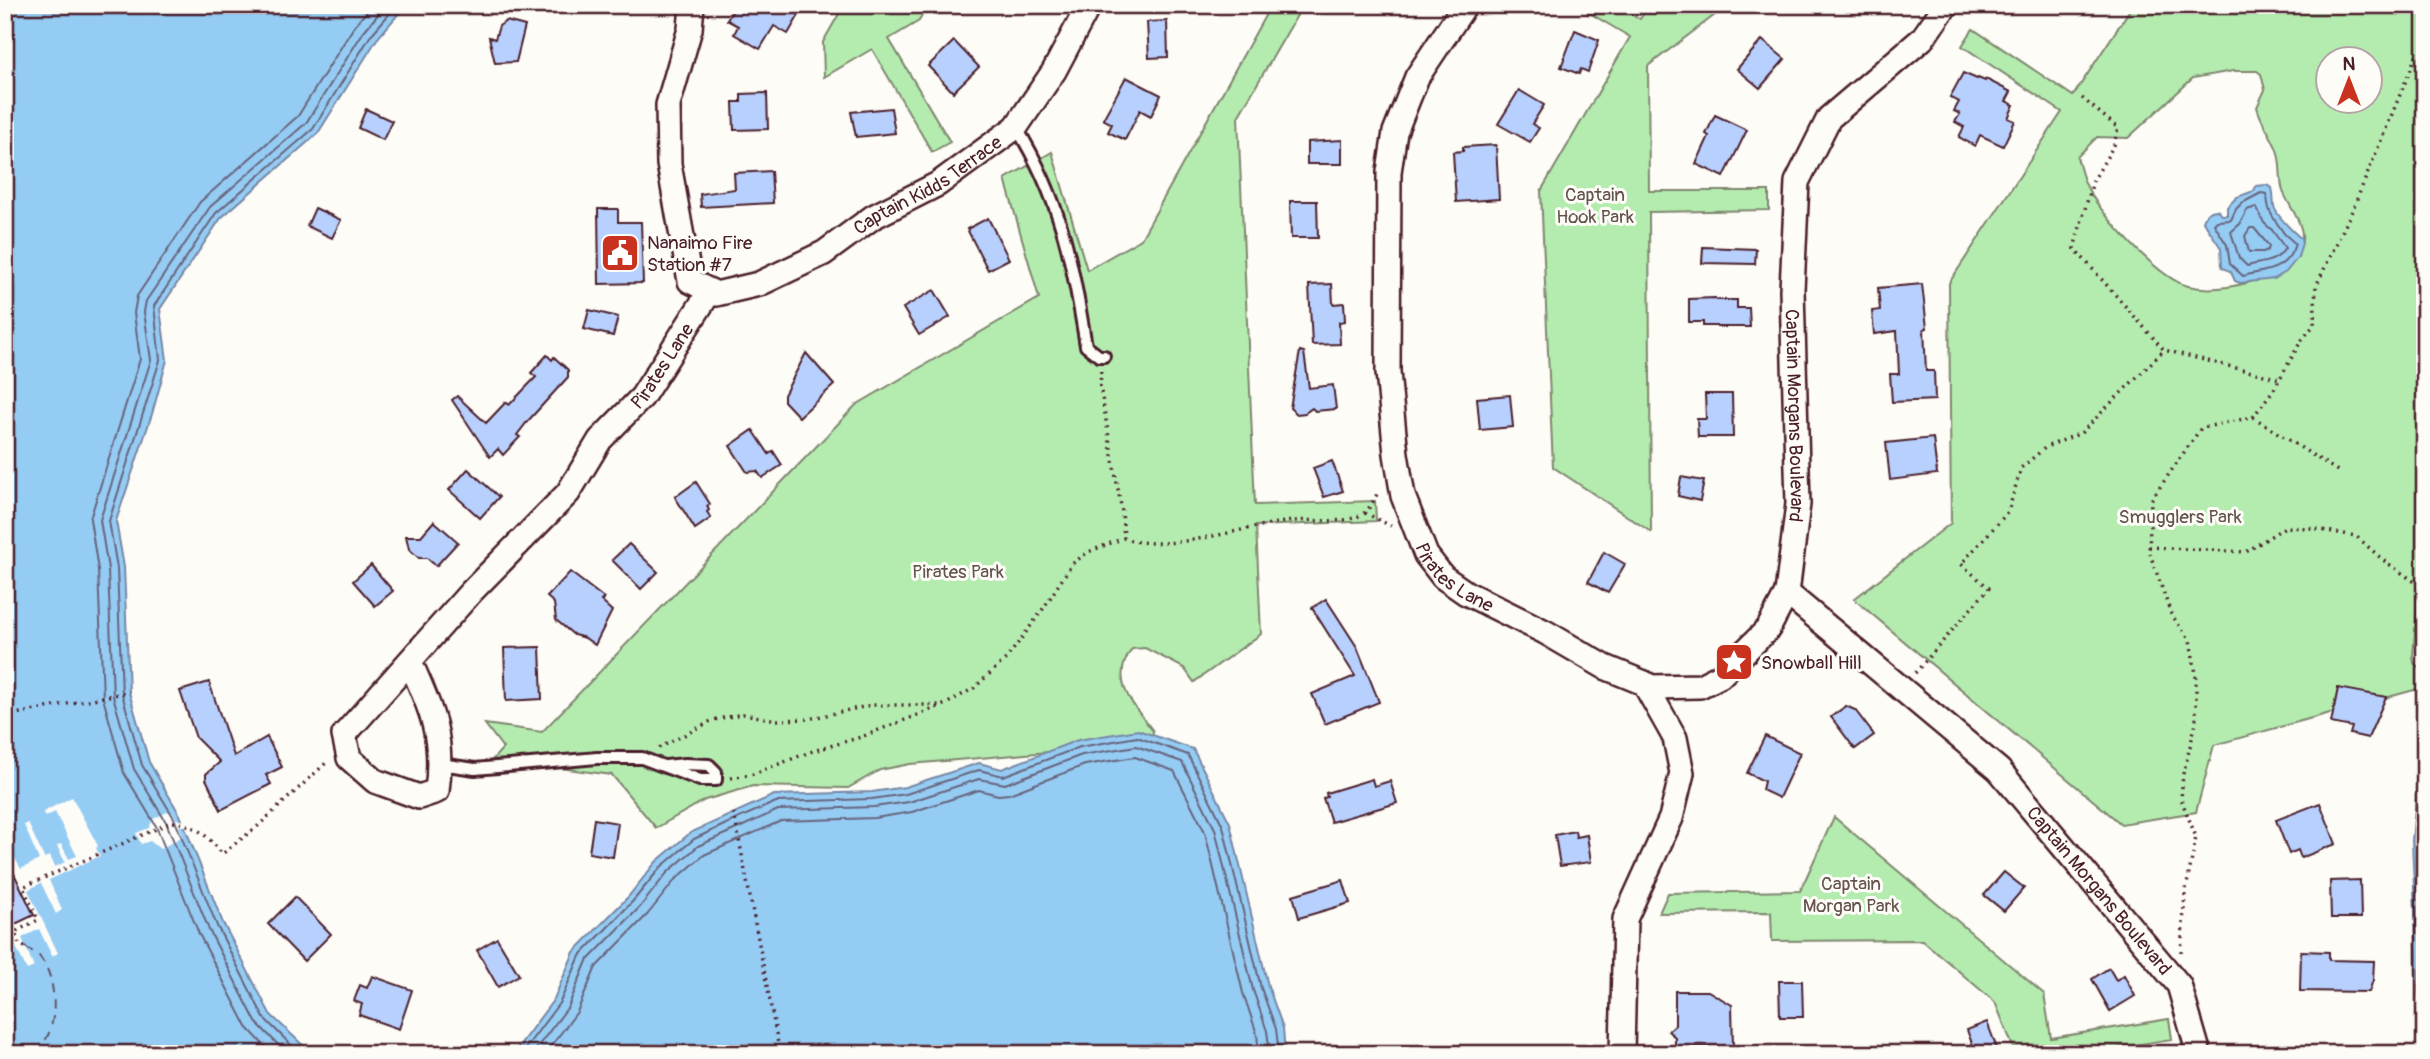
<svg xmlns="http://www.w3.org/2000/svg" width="2430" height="1059" viewBox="0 0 2430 1059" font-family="Pangolin,sans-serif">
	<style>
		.green { fill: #b4ecb0; stroke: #7f866e; stroke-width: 2; fill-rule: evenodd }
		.water { fill: #95ccf4; stroke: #7787a4; stroke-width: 2 }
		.pier { fill: #fdfcf7 }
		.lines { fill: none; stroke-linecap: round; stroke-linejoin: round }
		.shore { stroke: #68647b; stroke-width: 2 }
		.ferry { stroke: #605367; stroke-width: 2; stroke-dasharray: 9 7; stroke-linecap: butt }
		.building { fill: #b8d0fe; stroke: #4a1f2b; stroke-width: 2 }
		.service-casing { stroke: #4a1f2b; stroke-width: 16 }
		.minor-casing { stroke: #4a1f2b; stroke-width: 28 }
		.path { stroke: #4a1f2b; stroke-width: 3.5; stroke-dasharray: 2 5; stroke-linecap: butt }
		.service { stroke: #fdfcf7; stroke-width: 10 }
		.minor { stroke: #fdfcf7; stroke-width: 23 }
		.labels { text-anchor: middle; stroke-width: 6; stroke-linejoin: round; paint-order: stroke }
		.street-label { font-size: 19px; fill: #4a1f2b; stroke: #fdfcf7 }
		.park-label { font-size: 19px; fill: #64524c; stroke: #fdfcf7 }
		.poi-label { font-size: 19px; fill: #4a1f2b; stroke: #fdfcf7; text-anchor: start }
	</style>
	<rect width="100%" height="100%" fill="#fdfcf7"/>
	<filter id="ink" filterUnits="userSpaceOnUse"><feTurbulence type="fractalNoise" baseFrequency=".0143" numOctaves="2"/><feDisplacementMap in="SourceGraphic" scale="14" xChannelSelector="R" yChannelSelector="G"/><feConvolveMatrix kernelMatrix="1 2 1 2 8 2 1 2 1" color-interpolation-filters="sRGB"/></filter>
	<g filter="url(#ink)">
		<!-- green -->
		<g class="green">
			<polygon points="844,5 928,5 919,21 889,39 950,142 932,152 872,49 824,77 823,42"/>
			<path d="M1271,5H1303L1238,117L1255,505L1375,501L1376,521L1256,526L1261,634L1194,682L1184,668L1145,648L1132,649C1108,681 1134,705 1153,731L1151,743L910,764L880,770L848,788L753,786L705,800L656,828L612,775L493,759L503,748L485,724L542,732L856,405L1039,298L1005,179L1052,152L1087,270L1141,239Z"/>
			<polygon points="1576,5 1616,5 1640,19 1649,5 1728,5 1648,66 1649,191 1769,191 1769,210 1649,212 1651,532 1553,467 1541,191 1630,37"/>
			<path d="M2133,5H2425V550L2418,595L2413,656L2414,663L2423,672L2425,687L2214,745L2196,812L2121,824L1854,599L1951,523L1949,283L2062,112L1962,46L1973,29L2073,96ZM2328,60H2370V102H2328ZM2233,71H2257L2261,74L2265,90L2257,107C2262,125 2271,134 2277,150C2282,163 2279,179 2283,191C2289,207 2304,223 2302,240C2300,258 2280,270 2266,276C2243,286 2213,292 2188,286C2159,279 2100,214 2087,187C2082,178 2080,167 2077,157L2097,137L2128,138L2193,78Z"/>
			<polygon points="1834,817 2044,994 2051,1038 2169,1019 2172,1039 2080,1054 2016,1054 1995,1002 1922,940 1772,941 1771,912 1659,913 1668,893 1800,891"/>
		</g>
		<!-- water -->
		<g class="water">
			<polygon points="5,5 406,5 377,39 318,133 221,218 160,309 167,360 152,414 116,521 124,567 129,692 149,762 180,815 223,923 270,1014 312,1054 5,1054"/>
			<path d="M2266,185L2272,188C2274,195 2273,200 2274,206C2275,214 2294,233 2301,238L2302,243L2298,257L2286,272L2274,279L2240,283L2235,281L2231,272L2222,267L2221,248L2203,221C2205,214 2209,210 2217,210L2222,215H2227V207L2237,197L2254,191L2256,186Z"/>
			<polygon points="2425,708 2425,1054 2421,1054 2412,840"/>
			<polygon points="1138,730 1193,749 1230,823 1268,986 1283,1028 1285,1054 513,1054 554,999 574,952 628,897 656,862 690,833 774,795 872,792 905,787 979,763 1002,769 1078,740"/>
		</g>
		<!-- pier -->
		<g class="pier">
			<polygon points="72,797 98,846 96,848 100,856 49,880 62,910 56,914 41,883 28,890 58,953 52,956 39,929 22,938 34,967 27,970 13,941 5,944 5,841 21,869 39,860 24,825 28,823 44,858 50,856 55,867 65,862 57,846 61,844 69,859 77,856 55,812 45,817 43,812"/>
			<polygon points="169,811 173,813 176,819 186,821 187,826 179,826 183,836 160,849 150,841 141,844 136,833 149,828 153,819"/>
		</g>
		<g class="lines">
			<!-- shore -->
			<g class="shore">
				<path d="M2261,193L2267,194C2268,215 2273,216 2283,232C2286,237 2292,239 2295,244C2287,271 2266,270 2243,276L2230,264L2227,245L2214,224L2217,221L2231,220L2236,209L2242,203Z"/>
				<path d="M2256,207L2264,223L2272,230L2285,248C2277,263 2262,262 2247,266L2239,258L2231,232L2240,224L2247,210Z"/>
				<polygon points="2250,228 2254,228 2269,246 2268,250 2263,252 2249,252 2245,236"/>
				<polyline points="2425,782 2419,841 2425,971"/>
				<polyline points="272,1054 247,1027 199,934 156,826 124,773 103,698 98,570 90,519 140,359 134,313 137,296 200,202 298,116 355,25 372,5"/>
				<polyline points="287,1054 256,1022 209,930 166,822 134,769 113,696 108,569 100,520 151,360 144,312 146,301 210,207 306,123 364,31 386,5"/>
				<polyline points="300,1054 264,1018 217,926 174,818 142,765 122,694 117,568 109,521 160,360 154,306 216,213 313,129 371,35 397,5"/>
				<polyline points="521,1054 560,1002 580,956 633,901 661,867 694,839 737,819 776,802 872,799 906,794 979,770 1003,776 1080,747 1137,737 1188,755 1223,826 1261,988 1276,1029 1279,1054"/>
				<polyline points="532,1054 568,1007 587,961 640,907 667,873 698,846 741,827 778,810 874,807 909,802 979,779 1005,784 1082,755 1136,746 1182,762 1215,829 1253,990 1267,1031 1270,1054"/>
				<polyline points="545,1054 577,1012 596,967 648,914 675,880 704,855 781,821 875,818 912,812 979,790 998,795 1009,794 1085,765 1135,757 1174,771 1205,832 1243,993 1257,1034 1259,1054"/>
			</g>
			<!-- ferry -->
			<path class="ferry" d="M25,947C30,950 35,953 39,956C55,973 58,1015 48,1035C45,1042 40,1048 36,1054"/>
		</g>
		<!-- building -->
		<g class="building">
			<polygon points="736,5 783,5 799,15 788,34 774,26 760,49 734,34 738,26 727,20"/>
			<polygon points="506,21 525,26 516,62 495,63 489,37 495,39 499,26"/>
			<polygon points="1167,21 1168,57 1149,58 1147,22"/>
			<polygon points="1575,30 1599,40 1588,72 1581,69 1579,74 1561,67"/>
			<polygon points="1762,40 1785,59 1760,88 1737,69"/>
			<polygon points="954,41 979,67 953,92 928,66"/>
			<polygon points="1963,73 1977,79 1978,78 1985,81 1986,79 2011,92 2006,101 2014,105 2008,118 2015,121 2003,146 1980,135 1975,146 1959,137 1964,127 1955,122 1960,114 1954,111 1959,102 1950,97"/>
			<polygon points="1126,77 1161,95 1151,116 1140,110 1125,140 1108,132 1112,124 1103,119"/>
			<polygon points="1519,90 1544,105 1532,124 1539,128 1530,142 1498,124"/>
			<polygon points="767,93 768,129 734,130 733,102 741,102 741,94"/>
			<polygon points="891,108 895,133 856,137 851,112"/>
			<polygon points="366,109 392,121 383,140 358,128"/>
			<polygon points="1715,115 1747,130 1724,177 1696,164 1709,136 1706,134"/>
			<polygon points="1342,140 1342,164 1307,164 1307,142"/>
			<polygon points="1496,145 1499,199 1456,202 1453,152 1463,151 1463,147"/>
			<polygon points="771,171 773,203 701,207 700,194 735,189 734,173"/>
			<polygon points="1290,201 1317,201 1318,238 1291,238"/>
			<polygon points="315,208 341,220 332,238 307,226"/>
			<polygon points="598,209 618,209 618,222 641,222 643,283 599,284"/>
			<polygon points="988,218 1009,259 988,270 967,229"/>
			<polygon points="1703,247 1756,249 1755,264 1702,263"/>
			<polygon points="1332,284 1333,304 1344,303 1345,321 1339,322 1340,344 1312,345 1309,285"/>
			<polygon points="1922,284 1927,328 1924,329 1926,371 1934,371 1935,400 1892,402 1890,374 1899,374 1897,331 1874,334 1872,311 1880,310 1878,288"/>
			<polygon points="934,290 950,317 919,335 903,308"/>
			<polygon points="1715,298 1717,300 1737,300 1737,308 1749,308 1750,327 1717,327 1717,326 1703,326 1703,322 1689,322 1689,299"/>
			<polygon points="589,310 618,317 613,336 584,329"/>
			<polygon points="1300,351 1304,352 1309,388 1333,385 1336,409 1315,411 1312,408 1305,413 1297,414 1290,408"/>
			<polygon points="806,353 834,385 799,417 784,401 784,395"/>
			<polygon points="547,355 552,360 554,357 568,370 568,377 527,422 517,435 520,437 503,455 498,449 490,457 452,400 457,396 486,423 506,402 509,405 536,377 531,373"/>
			<polygon points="1705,394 1732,394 1733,437 1698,437 1697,419 1706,419"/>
			<polygon points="1510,395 1513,427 1480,430 1477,398"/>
			<polygon points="753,430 769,454 773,451 782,465 762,478 757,471 747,472 730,446"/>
			<polygon points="1933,438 1937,474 1890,480 1886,443"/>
			<polygon points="1332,461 1343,491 1324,497 1313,468"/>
			<polygon points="468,469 499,497 480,518 449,490"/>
			<polygon points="1681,477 1704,481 1700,501 1678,496"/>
			<polygon points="696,482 710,504 707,506 709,510 707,512 711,518 695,529 675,497"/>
			<polygon points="434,521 458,542 436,566 427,558 419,558 409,549 406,536 421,536"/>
			<polygon points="629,544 658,572 641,589 612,560"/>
			<polygon points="1604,552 1625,564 1608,593 1588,582"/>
			<polygon points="371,565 393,591 375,606 353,581"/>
			<polygon points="570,572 604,598 601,601 612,611 595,645 585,638 574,635 556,620 554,603 547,597"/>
			<polygon points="1326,599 1357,647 1379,702 1325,724 1312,694 1355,676 1312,608"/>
			<polygon points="540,647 542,699 506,701 504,648"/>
			<polygon points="209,682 234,756 267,737 282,767 266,775 271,784 221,810 206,779 206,774 220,762 196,738 180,691"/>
			<polygon points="2338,688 2386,697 2368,738 2350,734 2352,727 2331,723"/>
			<polygon points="1846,706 1855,710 1874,735 1855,749 1831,717"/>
			<polygon points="1765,736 1800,753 1779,798 1762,790 1764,781 1747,773"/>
			<polygon points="1372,779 1374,786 1390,781 1397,803 1331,822 1323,798 1327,797 1326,793"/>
			<polygon points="2320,803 2336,844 2301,858 2298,850 2289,854 2276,820"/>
			<polygon points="594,819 618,823 613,857 589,853"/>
			<polygon points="1575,831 1576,837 1587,835 1591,862 1560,866 1555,835"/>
			<polygon points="5,855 34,915 5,929"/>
			<polygon points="2004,872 2024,888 2004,911 1984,895"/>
			<polygon points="1343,880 1350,903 1299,918 1293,895"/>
			<polygon points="2360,880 2361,918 2331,918 2330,881"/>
			<polygon points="295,897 331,934 304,961 268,924"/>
			<polygon points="497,938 519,975 498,987 477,950"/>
			<polygon points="2301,951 2329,952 2329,960 2374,961 2373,980 2369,992 2300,991"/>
			<polygon points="2109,968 2116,980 2124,975 2135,996 2110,1011 2092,979"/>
			<polygon points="372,976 412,990 399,1029 359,1015 362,1004 354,1001 360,985 367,988"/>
			<polygon points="1779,981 1802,981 1803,1017 1780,1017"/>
			<polygon points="1675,991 1708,991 1732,1005 1733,1047 1675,1047 1675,1037 1668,1031 1675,1025"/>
			<polygon points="1987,1022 1999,1054 1976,1054 1967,1030"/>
		</g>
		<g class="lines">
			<!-- service casing -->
			<g class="service-casing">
				<g id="service">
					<path d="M1016,127C1061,199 1073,264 1086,346L1099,356H1104"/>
					<polyline points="440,764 475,769 597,758 642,758 700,780 716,780 716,772 709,765 685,764 666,766"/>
				</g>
			</g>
			<!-- minor casing -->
			<g class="minor-casing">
				<g id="minor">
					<path id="s1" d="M1465,5L1417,77L1395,132L1389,172L1388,372L1396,454L1403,496L1426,555L1443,577L1466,593L1545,632L1605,667L1644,683L1675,738L1682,773L1671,818L1625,919L1622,1054"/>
					<path id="s2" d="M1946,5L1922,39L1829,118L1797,182L1792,290L1798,504L1787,593L1999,770L2179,985L2199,1054"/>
					<path id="s3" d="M710,291L716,294L759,284L824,253L873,217L938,184L1016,127L1054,71L1089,5"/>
					<path id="s4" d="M410,662C432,710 444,738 437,791L419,797L375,781L349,758L344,735L471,592L568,493L600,440L642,397L710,291L690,281L669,164L668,105L690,29L692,5"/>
					<polyline points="1644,683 1651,687 1700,686 1720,676 1768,629 1787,593"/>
				</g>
			</g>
			<!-- path -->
			<g class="path">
				<polyline points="2082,98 2118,128 2114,145 2093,181 2074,248 2164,350 2280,379"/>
				<polyline points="1101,371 1100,386 1122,512 1124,538"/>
				<polyline points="2253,417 2339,472"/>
				<polyline points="1365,513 1391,526"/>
				<polyline points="2149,547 2246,552 2285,527 2310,528 2356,536 2383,560 2425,589"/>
				<polyline points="1915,673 1989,588 1961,564 2008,512 2021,468 2046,447 2081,433 2164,350"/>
				<polyline points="5,716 129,692"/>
				<polyline points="659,748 713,720 743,714 777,720 808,719 872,705 939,705"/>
				<path d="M731,778L753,774L813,751L861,737L946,704L974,688L1007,658L1041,612L1072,564L1088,552L1124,538C1172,555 1245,524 1295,521C1314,519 1348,525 1364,513C1370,509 1375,497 1379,491"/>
				<polyline points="734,813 780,1054"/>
				<path d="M25,947L19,944L15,932L38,920L23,887L172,822C196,824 208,836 222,854L258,826L327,762"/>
				<polyline points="2181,952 2185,895 2196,837 2181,799 2183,774 2196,723 2196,674 2190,640 2171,614 2149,551 2151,500 2201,428 2253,417 2274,389 2301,341 2314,325 2316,286 2352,211 2416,56 2425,51"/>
			</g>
			<!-- service -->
			<use href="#service" class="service"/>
			<!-- minor -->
			<use href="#minor" class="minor"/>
		</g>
	</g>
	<!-- icons -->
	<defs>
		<g id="civic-square" transform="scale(2.0125)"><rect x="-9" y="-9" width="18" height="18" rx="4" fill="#c8321e" stroke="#fdfcf7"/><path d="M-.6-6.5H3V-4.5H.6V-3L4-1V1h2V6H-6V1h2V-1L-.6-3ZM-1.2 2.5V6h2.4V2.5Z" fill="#fff"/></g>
		<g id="sight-square" transform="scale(2.0125)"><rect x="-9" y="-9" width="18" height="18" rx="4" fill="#c8321e" stroke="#fdfcf7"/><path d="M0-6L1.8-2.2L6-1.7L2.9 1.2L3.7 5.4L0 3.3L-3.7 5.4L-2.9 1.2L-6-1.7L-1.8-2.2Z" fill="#fff"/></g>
	</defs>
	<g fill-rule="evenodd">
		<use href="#civic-square" x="620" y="253"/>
		<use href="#sight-square" x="1734" y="662"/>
	</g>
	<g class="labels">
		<!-- street labels -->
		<g class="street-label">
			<text dy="7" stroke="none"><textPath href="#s3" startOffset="247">Captain Kidds Terrace</textPath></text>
			<text dy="7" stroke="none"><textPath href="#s4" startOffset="747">Pirates Lane</textPath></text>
			<text dy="7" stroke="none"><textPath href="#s2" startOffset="469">Captain Morgans Boulevard</textPath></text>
			<text dy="7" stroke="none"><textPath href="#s1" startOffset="611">Pirates Lane</textPath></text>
			<text dy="7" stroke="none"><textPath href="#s2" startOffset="1080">Captain Morgans Boulevard</textPath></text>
		</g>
		<!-- park labels -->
		<g class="park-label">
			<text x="1595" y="201">Captain<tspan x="1595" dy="22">Hook Park</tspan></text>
			<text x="2180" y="523">Smugglers Park</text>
			<text x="958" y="578">Pirates Park</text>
			<text x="1851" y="890">Captain<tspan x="1851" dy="22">Morgan Park</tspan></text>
		</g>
		<!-- poi labels -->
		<g class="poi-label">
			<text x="647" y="249">Nanaimo Fire<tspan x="647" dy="22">Station #7</tspan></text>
			<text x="1761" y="669">Snowball Hill</text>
		</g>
	</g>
	<!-- margin -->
	<rect width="2430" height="1059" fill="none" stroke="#fdfcf7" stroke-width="28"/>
	<rect x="14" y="14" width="2402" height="1031" fill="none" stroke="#4a1f2b" stroke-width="2.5" filter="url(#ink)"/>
	<!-- north arrow -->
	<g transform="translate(2349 80)"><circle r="33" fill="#fdfcf7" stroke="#b5a4a5" stroke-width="2"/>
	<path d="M0-5L12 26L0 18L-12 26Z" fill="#c8321e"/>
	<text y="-10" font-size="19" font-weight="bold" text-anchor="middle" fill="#4a1f2b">N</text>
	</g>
</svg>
